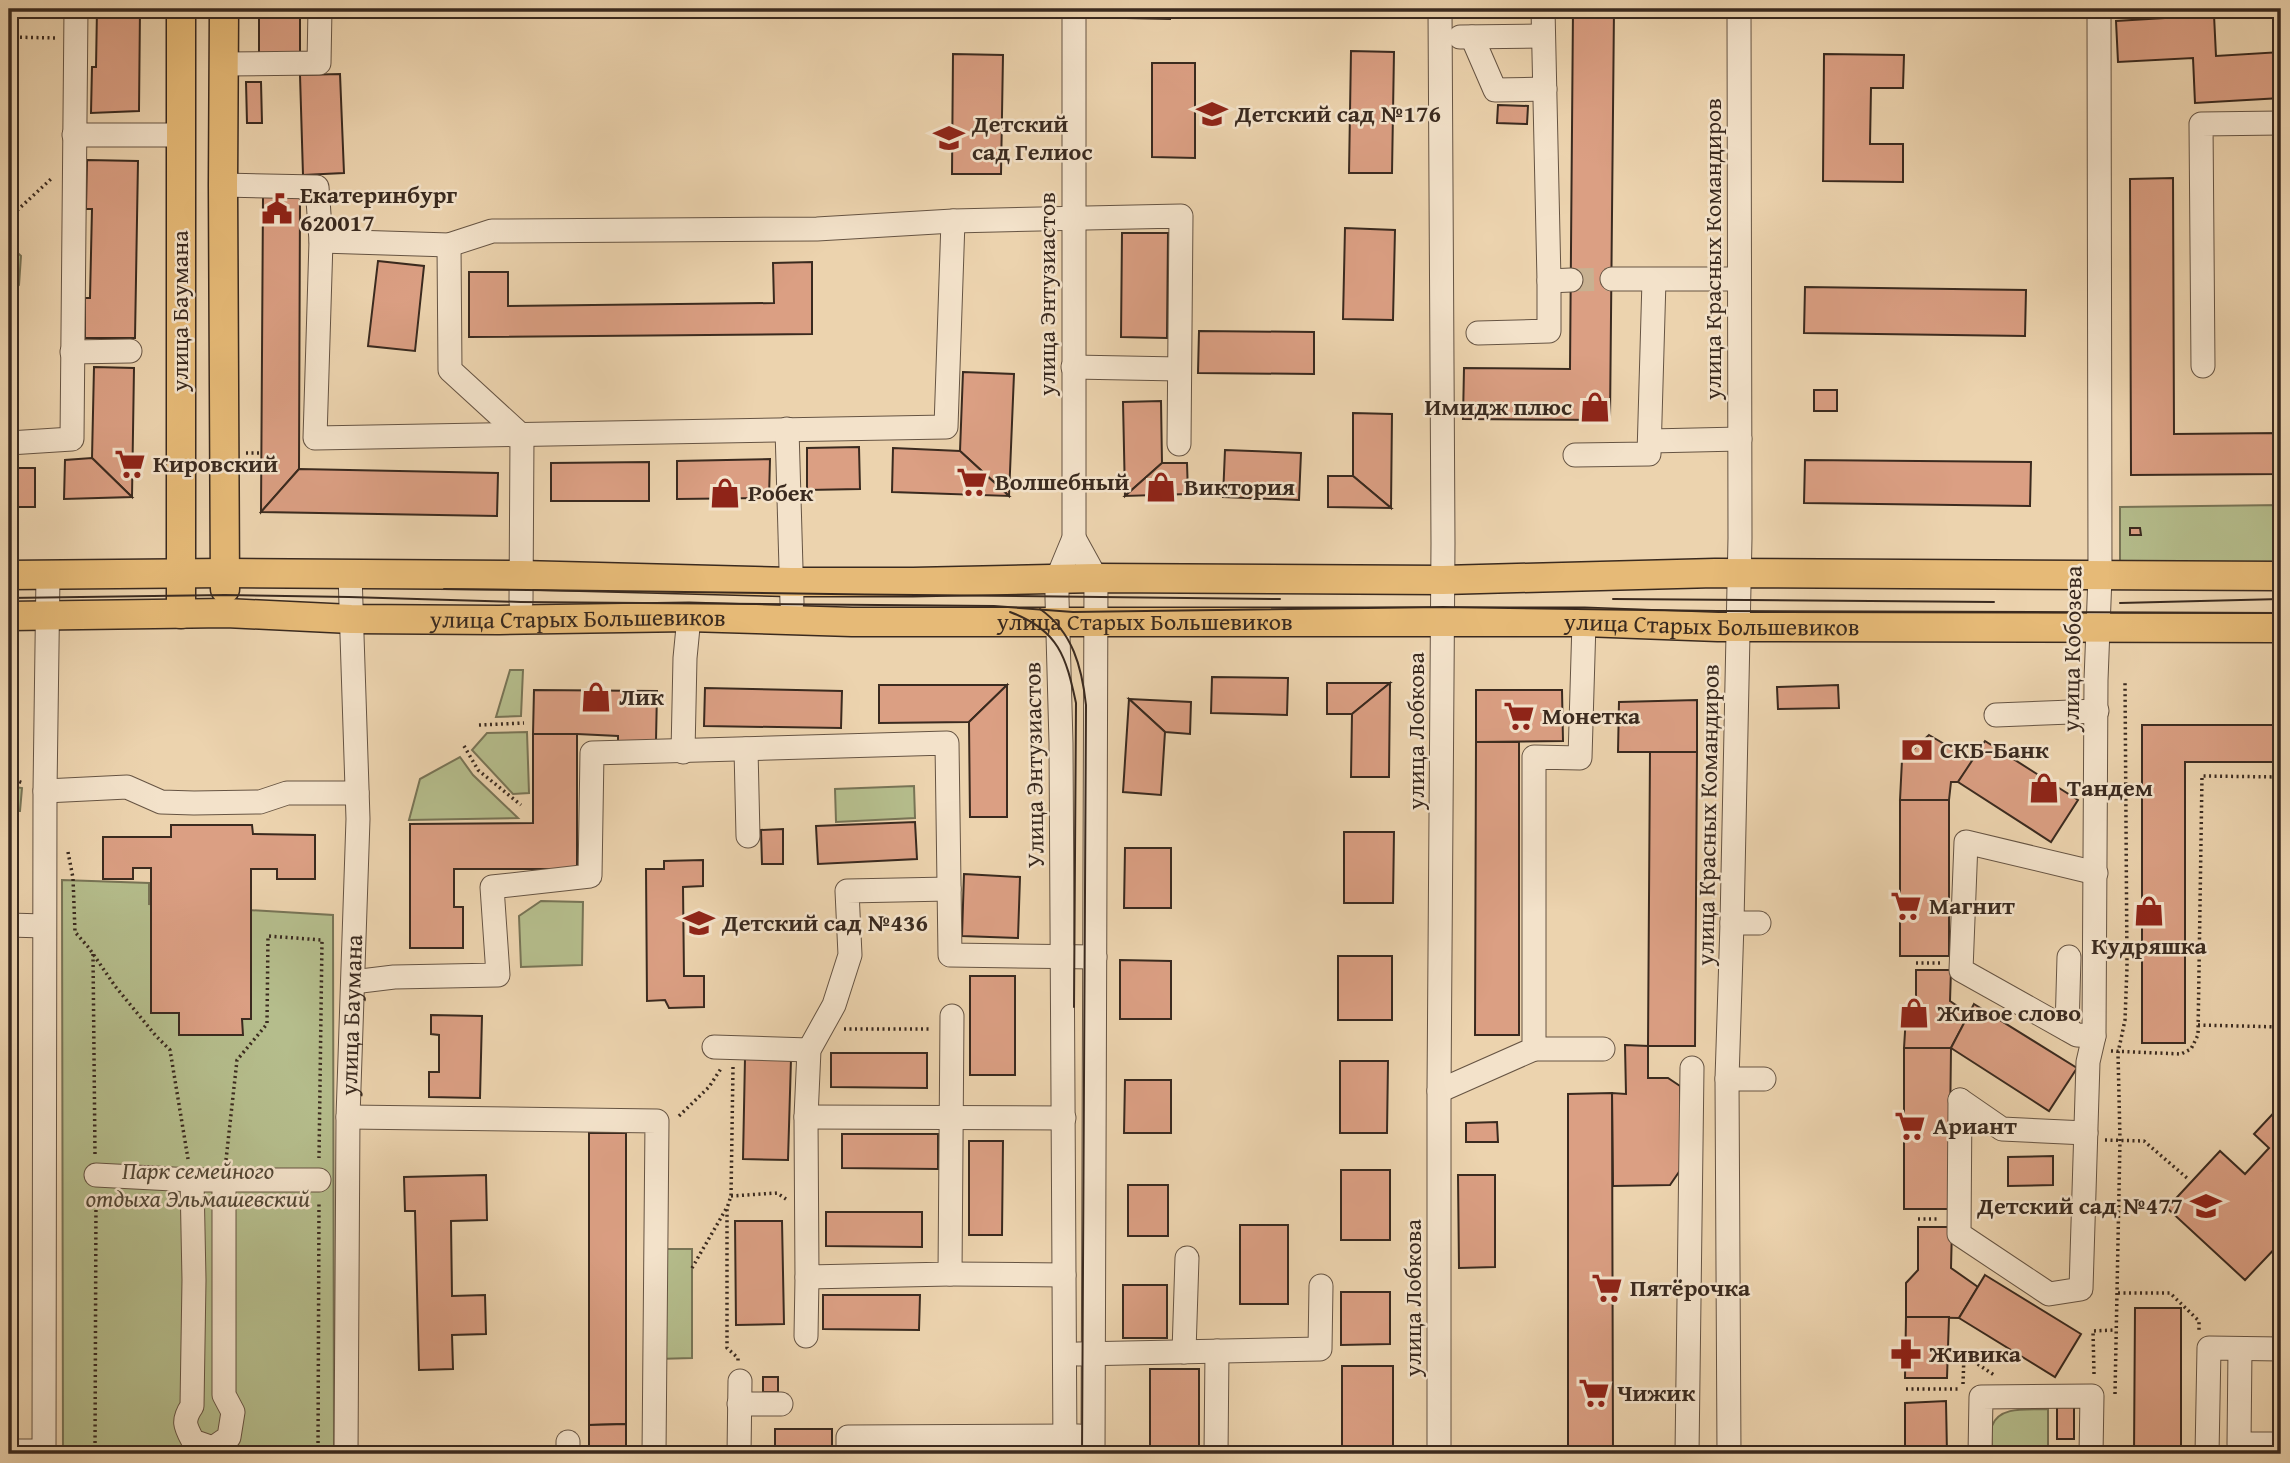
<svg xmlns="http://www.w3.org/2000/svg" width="2290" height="1463" viewBox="0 0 2290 1463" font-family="'Gentium Book Plus',serif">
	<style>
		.green { fill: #b5bd8c; stroke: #787456; stroke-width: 2 }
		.building { fill: #db9f83; stroke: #3a2a1f; stroke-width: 2 }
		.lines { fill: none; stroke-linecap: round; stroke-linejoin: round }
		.minor-tunnel { stroke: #c8b191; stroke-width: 23; stroke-dasharray: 23 11; stroke-linecap: butt }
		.minor-casing { stroke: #665443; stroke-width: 25 }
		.major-casing { stroke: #3a2a1f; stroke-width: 31 }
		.path { stroke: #3a2a1f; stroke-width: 3.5; stroke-dasharray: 2 3.5; stroke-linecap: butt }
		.minor { stroke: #f3e2ca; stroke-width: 23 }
		.major { stroke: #e6ba77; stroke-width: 28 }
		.tram { stroke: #3a2a1f; stroke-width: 2 }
		.labels { text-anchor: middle; stroke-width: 5; stroke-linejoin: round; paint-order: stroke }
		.poi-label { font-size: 24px; font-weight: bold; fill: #3a2a1f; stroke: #f3e2ca; text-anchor: start }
		.street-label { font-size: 24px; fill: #3a2a1f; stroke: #f3e2ca }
		.park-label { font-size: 24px; font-style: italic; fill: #534735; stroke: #f3e2ca }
	</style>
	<rect width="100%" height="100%" fill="#ecd3ae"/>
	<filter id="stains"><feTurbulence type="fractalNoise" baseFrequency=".00286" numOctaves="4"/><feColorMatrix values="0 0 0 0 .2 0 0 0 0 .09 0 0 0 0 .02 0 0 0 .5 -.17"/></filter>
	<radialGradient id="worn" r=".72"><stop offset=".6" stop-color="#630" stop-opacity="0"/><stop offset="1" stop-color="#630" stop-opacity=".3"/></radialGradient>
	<!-- green -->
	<g class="green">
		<polygon points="9,245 21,256 19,285 9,293"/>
		<polygon points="2281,505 2281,562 2120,565 2120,507"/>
		<polygon points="510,670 523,670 521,716 496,717"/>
		<polygon points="527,732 529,793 513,794 472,750 487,733"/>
		<polygon points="460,757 473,775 518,818 409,820 420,779"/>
		<polygon points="9,786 22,788 20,811 9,811"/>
		<polygon points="914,786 915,818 836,822 835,789"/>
		<polygon points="62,880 149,883 149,904 333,915 334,1454 63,1454"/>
		<polygon points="541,901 583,902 582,965 521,967 519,916"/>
		<polygon points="657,1249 692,1249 692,1358 657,1359"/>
		<path d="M2048,1409V1454H1993C1992,1446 1990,1434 1992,1426C1999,1405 2030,1410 2048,1409Z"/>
	</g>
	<!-- building -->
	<g class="building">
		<polygon points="97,9 140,9 139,111 91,113 92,67 96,67"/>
		<rect x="259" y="9" width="41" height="45"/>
		<polygon points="1127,9 1170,9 1170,19 1127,18"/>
		<polygon points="1573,9 1614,9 1610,420 1463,419 1464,368 1570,369"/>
		<polygon points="2214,15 2216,56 2281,52 2281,98 2195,103 2193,58 2118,62 2116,21"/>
		<polygon points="1351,51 1394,52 1392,173 1349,173"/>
		<polygon points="953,54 1003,55 1001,174 952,174"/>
		<polygon points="1824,54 1904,55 1903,88 1871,88 1870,144 1903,144 1903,182 1823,181"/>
		<polygon points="1152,63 1195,63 1195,158 1152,157"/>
		<polygon points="340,74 344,173 303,175 300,75"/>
		<polygon points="246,82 261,82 262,123 247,123"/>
		<polygon points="1498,105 1528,106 1527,124 1497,123"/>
		<polygon points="87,160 138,161 135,338 85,338 85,298 90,298 92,209 86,209"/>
		<polygon points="2173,178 2174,434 2281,433 2281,474 2131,475 2130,179"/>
		<polygon points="263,197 300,197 299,469 261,512"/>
		<polygon points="1345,228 1395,230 1393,320 1343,319"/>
		<polygon points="1122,233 1168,233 1167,338 1121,337"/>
		<polygon points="378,261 424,266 415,351 368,346"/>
		<polygon points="812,262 812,334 469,337 469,272 508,272 508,306 774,303 773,263"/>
		<polygon points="1805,287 2026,290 2025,336 1804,333"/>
		<polygon points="1199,331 1314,332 1314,374 1198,373"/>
		<polygon points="94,367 134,368 132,497 92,458"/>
		<polygon points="963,372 1014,374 1009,496 960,451"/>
		<rect x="1814" y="390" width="23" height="21"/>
		<polygon points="1161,401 1162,463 1125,496 1123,402"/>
		<polygon points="1353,413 1392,414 1391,508 1353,476"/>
		<polygon points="859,447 860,489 807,490 807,448"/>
		<polygon points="893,448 960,451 1009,496 892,492"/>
		<polygon points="1225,450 1301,453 1299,500 1223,497"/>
		<polygon points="92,458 132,497 64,499 65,460"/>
		<polygon points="770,459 769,498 677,499 677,461"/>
		<polygon points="1805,460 2031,462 2030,506 1804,503"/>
		<polygon points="649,462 649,501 551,501 551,463"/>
		<polygon points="1162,463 1187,463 1188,494 1125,496"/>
		<rect x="9" y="468" width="26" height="39"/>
		<polygon points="299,469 498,473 497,516 261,512"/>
		<polygon points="1328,476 1353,476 1391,508 1328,507"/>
		<polygon points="2130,528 2140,528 2141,535 2130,535"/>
		<polygon points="1212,677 1288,678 1287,715 1211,713"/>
		<polygon points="1327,683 1390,683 1352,714 1327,714"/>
		<polygon points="1390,683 1389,777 1351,777 1352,714"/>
		<polygon points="879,685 1007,685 969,722 879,723"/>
		<polygon points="1007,685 1007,817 970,817 969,722"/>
		<polygon points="1838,685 1839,708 1778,709 1777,687"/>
		<polygon points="705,688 842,691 841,728 704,726"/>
		<polygon points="534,690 657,691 656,741 618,741 618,736 577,734 533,734"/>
		<polygon points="1476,690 1562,690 1563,741 1476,742"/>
		<polygon points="1129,699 1191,702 1190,734 1165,732"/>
		<polygon points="1129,699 1165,732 1161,795 1123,792"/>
		<polygon points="1697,700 1697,752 1618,752 1619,702"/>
		<polygon points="2142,725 2281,725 2281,762 2185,762 2185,1043 2142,1043"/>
		<polygon points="533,734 577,734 577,869 454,869 454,907 463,907 463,948 410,948 410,824 533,823"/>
		<polygon points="1929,735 1973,761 1958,782 1951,782 1949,800 1900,800 1902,760"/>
		<polygon points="1985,741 2078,800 2051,842 1958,782"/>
		<polygon points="1476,742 1519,742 1519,1035 1475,1035"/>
		<polygon points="1650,752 1697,752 1695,1046 1648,1046"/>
		<rect x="1900" y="800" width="49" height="156"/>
		<polygon points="915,822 917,859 818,864 816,826"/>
		<polygon points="171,825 252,825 253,834 315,835 315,879 277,879 277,869 251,869 251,1019 242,1019 243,1035 179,1035 179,1013 151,1013 151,868 133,868 133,879 103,879 103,837 171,837"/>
		<polygon points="783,829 783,864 762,864 761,830"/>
		<polygon points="1344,832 1394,832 1393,903 1344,903"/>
		<polygon points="1125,848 1171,848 1171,908 1124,908"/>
		<polygon points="703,860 703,886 683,887 684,976 704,976 704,1007 669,1008 665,1000 647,1001 646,869 664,869 664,861"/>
		<polygon points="964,874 1020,877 1018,938 962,936"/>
		<polygon points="9,943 10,943 9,1026"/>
		<rect x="1338" y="956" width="54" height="64"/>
		<polygon points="1120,960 1171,961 1171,1019 1120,1019"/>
		<polygon points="1916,970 1951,970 1950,1001 1969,1014 1951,1048 1904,1048 1906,1016 1916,1002"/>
		<rect x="970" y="976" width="45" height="99"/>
		<polygon points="1974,1004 2077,1068 2049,1111 1951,1048"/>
		<polygon points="431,1015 482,1016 480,1098 429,1097 429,1072 439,1072 439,1035 431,1034"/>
		<polygon points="1625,1045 1648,1046 1648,1078 1668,1078 1680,1086 1681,1169 1670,1185 1613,1186 1612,1093 1626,1094"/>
		<polygon points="1904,1048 1951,1048 1949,1209 1904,1209"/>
		<polygon points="831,1053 927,1053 927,1088 831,1087"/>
		<polygon points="745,1058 791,1059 788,1160 743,1159"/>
		<polygon points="1340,1061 1388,1061 1387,1133 1340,1133"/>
		<polygon points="1125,1080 1171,1080 1171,1133 1124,1133"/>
		<polygon points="1612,1093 1613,1454 1568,1454 1568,1094"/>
		<polygon points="2281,1105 2281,1171 2273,1181 2281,1189 2281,1242 2245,1280 2167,1208 2220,1151 2245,1174 2269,1148 2254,1134"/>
		<polygon points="1497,1122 1498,1142 1466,1142 1466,1123"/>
		<polygon points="589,1133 626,1133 626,1424 589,1425"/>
		<polygon points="842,1134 938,1134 938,1169 842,1168"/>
		<polygon points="969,1141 1003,1141 1002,1235 969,1235"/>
		<polygon points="2053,1156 2053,1185 2008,1186 2008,1157"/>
		<rect x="1341" y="1170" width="49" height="70"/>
		<polygon points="486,1175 487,1220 451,1221 452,1296 485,1295 486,1334 452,1335 453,1369 419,1370 415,1211 405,1211 404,1177"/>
		<polygon points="1458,1175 1495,1175 1495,1267 1459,1268"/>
		<rect x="1128" y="1185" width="40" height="51"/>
		<polygon points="9,1211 11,1211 9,1333"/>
		<polygon points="826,1212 922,1212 922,1247 826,1246"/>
		<polygon points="735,1221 782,1221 784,1324 736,1325"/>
		<rect x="1240" y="1225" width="48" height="79"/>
		<polygon points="1918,1227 1952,1227 1951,1268 1978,1287 1959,1318 1906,1317 1906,1283 1918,1270"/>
		<polygon points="1985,1275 2081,1334 2055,1377 1959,1318"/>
		<rect x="1123" y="1285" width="44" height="53"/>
		<polygon points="1341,1292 1390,1292 1390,1344 1341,1345"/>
		<polygon points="823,1295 920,1295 919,1330 823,1329"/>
		<polygon points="2135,1308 2181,1308 2181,1454 2134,1454"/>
		<polygon points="1906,1317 1949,1317 1947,1378 1905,1378"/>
		<rect x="1342" y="1366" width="51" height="88"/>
		<rect x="1150" y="1369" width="49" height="85"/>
		<rect x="763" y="1377" width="15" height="15"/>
		<polygon points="1946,1401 1947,1454 1905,1454 1905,1403"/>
		<rect x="2057" y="1406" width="17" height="33"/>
		<polygon points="626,1424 626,1454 589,1454 589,1425"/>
		<rect x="775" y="1429" width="57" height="25"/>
	</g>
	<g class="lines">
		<!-- minor-tunnel -->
		<polyline class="minor-tunnel" points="1571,280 1612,279"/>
		<!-- minor casing -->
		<g class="minor-casing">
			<g id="minor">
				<polyline points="1543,9 1549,281 1571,280"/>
				<polyline points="1460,37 1543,36"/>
				<polyline points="1472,37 1495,90 1545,89"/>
				<polyline points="224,64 319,63 320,9"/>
				<polyline points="74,135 180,135"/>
				<polyline points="223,185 317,187 321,241 315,438 946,427 953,221"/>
				<polyline points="321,241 449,245 492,231 817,229 953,221 1181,216 1179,444"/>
				<polyline points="449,245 450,370 522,436 521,602"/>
				<polyline points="1612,279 1739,279"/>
				<polyline points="1478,333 1549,331 1549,281"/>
				<polyline points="72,352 130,351"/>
				<polyline points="2203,366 2201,124 2281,123"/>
				<polyline points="1073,367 1179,369"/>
				<polyline points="787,429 792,603"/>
				<polyline points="1650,441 1740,439"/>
				<polyline points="9,443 72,439 76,9"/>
				<polyline points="1575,455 1649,454 1654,280"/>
				<polyline points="1074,538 1096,578 1093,1454"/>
				<polyline points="1996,715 2097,711"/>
				<polyline points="746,749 748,836"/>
				<polyline points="683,752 685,658 689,617"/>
				<polyline points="45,791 127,787 161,802 194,803 260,802 287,793 357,793"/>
				<polyline points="949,889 847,891 850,955 834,1005 809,1050 806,1117 807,1277 950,1274 952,1016"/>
				<polyline points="1732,923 1759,923"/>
				<polyline points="9,925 44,926"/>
				<polyline points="353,982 394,977 498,975 492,887 590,876 592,753 947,743 950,955 1095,957"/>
				<polyline points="2067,1029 2069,957"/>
				<polyline points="2094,1036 2077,1035 1961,970 1966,842 2096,873"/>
				<polyline points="714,1047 809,1050"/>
				<polyline points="1534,1049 1603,1049"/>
				<polyline points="1727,1079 1764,1079"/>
				<polyline points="1439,1091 1534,1049 1534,757 1580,758 1584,622"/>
				<polyline points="1960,1100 1959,1234 2049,1294 2081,1289 2088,1062 2094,1036 2096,680 2100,576 2099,9"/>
				<polyline points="1960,1100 2002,1129 2086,1133"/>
				<polyline points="348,1117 657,1121 654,1454"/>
				<polyline points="806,1117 1064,1118"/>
				<polyline points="96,1175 192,1180 319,1180"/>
				<path d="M192,1180L194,1280L192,1406C182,1421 185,1426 193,1441L213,1448"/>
				<polyline points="950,1274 1064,1275"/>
				<polyline points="806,1336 807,1277"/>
				<polyline points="2240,1349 2239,1444 2281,1444"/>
				<polyline points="1184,1352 1187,1258"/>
				<polyline points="1078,1354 1320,1349 1321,1286"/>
				<polyline points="739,1404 781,1404"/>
				<polyline points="568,1442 568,1454"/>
				<polyline points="213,1448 229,1437 233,1412 224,1395 224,1179"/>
				<polyline points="9,1451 44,1451"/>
				<polyline points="44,1454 45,791 48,575"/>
				<path id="s1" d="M346,1454L348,1117L358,819L350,574"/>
				<polyline points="739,1454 740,1381"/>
				<polyline points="848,1454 848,1437 1079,1436"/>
				<polyline points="1065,1454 1061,743 1057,598 1057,579 1074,538 1074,9"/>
				<polyline points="1216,1454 1217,1351"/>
				<polyline points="1439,1454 1439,1091 1443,543 1440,9"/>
				<polyline points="1687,1454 1692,1068"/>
				<polyline points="1729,1454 1727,1079 1732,923 1740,538 1739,9"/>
				<polyline points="1980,1454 1981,1397 2092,1396 2091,1454"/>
				<polyline points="2207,1454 2209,1348 2281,1349"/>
			</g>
		</g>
		<!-- major casing -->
		<g class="major-casing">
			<g id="major">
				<polyline points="224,9 223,185 225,589"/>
				<polyline points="9,575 225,573 521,575 791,582 913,582 1096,578 1443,580 1715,573 2281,576"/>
				<polyline points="181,614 181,9"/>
				<path id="s2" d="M9,616L226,613L351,619L499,620L689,617L852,622H1584L1718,627L2281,628"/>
			</g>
		</g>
		<!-- path -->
		<g class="path">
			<polyline points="47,9 55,17"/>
			<polyline points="9,37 56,38"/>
			<polyline points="9,218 52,178"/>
			<polyline points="246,453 262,453"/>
			<polyline points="479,725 524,723"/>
			<polyline points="464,746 478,770 521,805"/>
			<polyline points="9,778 23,783"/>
			<polyline points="68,852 73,878 75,932 89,948 115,986 156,1036 170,1050 188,1159"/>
			<polyline points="93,954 95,1155"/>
			<polyline points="1916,963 1942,963"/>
			<polyline points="2198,1025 2281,1027"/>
			<polyline points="844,1029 930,1029"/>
			<polyline points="2111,1051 2181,1054 2191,1049 2198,1035 2202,776 2281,777"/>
			<polyline points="733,1067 731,1196 727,1208 727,1348 738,1358 738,1362"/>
			<polyline points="679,1116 709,1087 722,1067"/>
			<polyline points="2105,1140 2144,1141 2187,1178"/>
			<polyline points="226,1160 237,1060 267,1024 268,936 322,940 319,1158"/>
			<polyline points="731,1196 777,1193 786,1199"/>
			<polyline points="1918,1219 1940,1219"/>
			<polyline points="692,1268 726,1209"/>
			<polyline points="2118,1293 2170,1293 2199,1321 2199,1330"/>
			<polyline points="1964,1355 1994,1375"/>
			<polyline points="2094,1374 2093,1331 2115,1330"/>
			<polyline points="1963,1384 1964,1355"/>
			<polyline points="1906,1389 1961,1389"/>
			<polyline points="2115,1394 2120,1140 2118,1053 2125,1020 2127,967 2125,680"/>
			<polyline points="95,1454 96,1197"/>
			<polyline points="318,1454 319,1201"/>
		</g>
		<!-- minor -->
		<use href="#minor" class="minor"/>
		<!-- major -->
		<use href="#major" class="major"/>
		<!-- tram -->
		<g class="tram">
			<path d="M444,589C723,592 1001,597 1280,599"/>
			<polyline points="9,598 225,595 349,597 521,602 994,606 1073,612 1443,607 1717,611 2281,613"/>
			<polyline points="1613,599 1994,602"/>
			<polyline points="2120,603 2281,599"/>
			<path d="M1040,609C1073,632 1082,668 1086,705L1082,1454"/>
			<path d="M1010,612C1059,630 1066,657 1076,703L1074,1007"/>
		</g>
	</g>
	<!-- icons -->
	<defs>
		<g id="school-bare" transform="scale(2.415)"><path d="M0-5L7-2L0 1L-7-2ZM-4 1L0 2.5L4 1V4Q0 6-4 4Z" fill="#8f2418" stroke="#f3e2ca" stroke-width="2.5" paint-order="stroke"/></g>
		<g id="civic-bare" transform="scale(2.415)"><path d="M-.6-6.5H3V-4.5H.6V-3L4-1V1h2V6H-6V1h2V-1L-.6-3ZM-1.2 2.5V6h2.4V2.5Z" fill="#8f2418" stroke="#f3e2ca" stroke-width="2.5" paint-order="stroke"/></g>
		<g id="shop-bare" transform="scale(2.415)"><path d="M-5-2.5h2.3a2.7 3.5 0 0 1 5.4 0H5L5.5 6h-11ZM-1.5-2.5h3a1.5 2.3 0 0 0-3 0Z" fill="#8f2418" stroke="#f3e2ca" stroke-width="2.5" paint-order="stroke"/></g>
		<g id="supermarket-bare" transform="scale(2.415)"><path d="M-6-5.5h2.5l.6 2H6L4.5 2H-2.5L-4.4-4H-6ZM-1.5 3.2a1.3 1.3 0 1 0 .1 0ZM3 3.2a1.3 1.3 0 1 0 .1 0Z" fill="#8f2418" stroke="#f3e2ca" stroke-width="2.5" paint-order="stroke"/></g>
		<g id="bank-bare" transform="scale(2.415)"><path d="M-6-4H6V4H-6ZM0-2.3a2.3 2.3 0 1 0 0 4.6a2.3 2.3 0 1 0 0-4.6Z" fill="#8f2418" stroke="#f3e2ca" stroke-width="2.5" paint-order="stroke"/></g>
		<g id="pharmacy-bare" transform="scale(2.415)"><path d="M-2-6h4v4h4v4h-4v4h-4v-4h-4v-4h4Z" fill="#8f2418" stroke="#f3e2ca" stroke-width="2.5" paint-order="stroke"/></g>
	</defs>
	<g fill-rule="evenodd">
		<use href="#school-bare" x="1212" y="114"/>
		<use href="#school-bare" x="949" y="138"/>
		<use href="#civic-bare" x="277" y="209"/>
		<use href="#shop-bare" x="1595" y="407"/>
		<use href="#supermarket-bare" x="130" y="464"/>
		<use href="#supermarket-bare" x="972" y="482"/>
		<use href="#shop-bare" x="1161" y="487"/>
		<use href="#shop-bare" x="725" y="493"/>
		<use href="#shop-bare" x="596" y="697"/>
		<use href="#supermarket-bare" x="1519" y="716"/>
		<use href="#bank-bare" x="1917" y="750"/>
		<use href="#shop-bare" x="2044" y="788"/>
		<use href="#supermarket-bare" x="1906" y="906"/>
		<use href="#shop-bare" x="2149" y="911"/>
		<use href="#school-bare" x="699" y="923"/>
		<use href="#shop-bare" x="1914" y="1013"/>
		<use href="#supermarket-bare" x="1910" y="1126"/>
		<use href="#school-bare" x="2206" y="1206"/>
		<use href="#supermarket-bare" x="1607" y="1288"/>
		<use href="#pharmacy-bare" x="1906" y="1354"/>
		<use href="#supermarket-bare" x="1594" y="1393"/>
	</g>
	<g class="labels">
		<!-- poi labels -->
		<g class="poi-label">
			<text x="1235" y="122">Детский сад №176</text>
			<text x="972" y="132">Детский<tspan x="972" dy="28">сад Гелиос</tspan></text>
			<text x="300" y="203">Екатеринбург<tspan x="300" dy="28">620017</tspan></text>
			<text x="1572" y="415" text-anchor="end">Имидж плюс</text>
			<text x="153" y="472">Кировский</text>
			<text x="995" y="490">Волшебный</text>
			<text x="1184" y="495">Виктория</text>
			<text x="748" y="501">Робек</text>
			<text x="619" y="705">Лик</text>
			<text x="1542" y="724">Монетка</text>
			<text x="1940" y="758">СКБ-Банк</text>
			<text x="2067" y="796">Тандем</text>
			<text x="1929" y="914">Магнит</text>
			<text x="722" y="931">Детский сад №436</text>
			<text x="2149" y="954" text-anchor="middle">Кудряшка</text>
			<text x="1937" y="1021">Живое слово</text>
			<text x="1933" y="1134">Ариант</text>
			<text x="2183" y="1214" text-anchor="end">Детский сад №477</text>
			<text x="1630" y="1296">Пятёрочка</text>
			<text x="1929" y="1362">Живика</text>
			<text x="1617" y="1401">Чижик</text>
		</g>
		<!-- street labels -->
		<g class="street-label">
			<text transform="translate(1713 249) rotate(-90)" y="8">улица Красных Командиров</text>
			<text transform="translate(1047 294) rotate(-90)" y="8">улица Энтузиастов</text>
			<text transform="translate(180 311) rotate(-90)" y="8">улица Баумана</text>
			<text dy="8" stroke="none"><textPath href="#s2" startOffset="569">улица Старых Большевиков</textPath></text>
			<text dy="8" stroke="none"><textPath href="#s2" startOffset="1136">улица Старых Большевиков</textPath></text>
			<text dy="8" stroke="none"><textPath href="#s2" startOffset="1703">улица Старых Большевиков</textPath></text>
			<text transform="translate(2072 649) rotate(-89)" y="8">улица Кобозева</text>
			<text transform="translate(1416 731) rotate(-90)" y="8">улица Лобкова</text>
			<text transform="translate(1034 765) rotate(-91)" y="8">Улица Энтузиастов</text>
			<text transform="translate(1708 815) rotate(-89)" y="8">улица Красных Командиров</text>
			<text dy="8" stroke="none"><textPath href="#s1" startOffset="439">улица Баумана</textPath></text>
			<text transform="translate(1413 1298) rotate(-90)" y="8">улица Лобкова</text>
		</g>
		<!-- park labels -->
		<g class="park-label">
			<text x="198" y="1179">Парк семейного<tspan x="198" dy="28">отдыха Эльмашевский</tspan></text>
		</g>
	</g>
	<!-- margin -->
	<rect width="2290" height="1463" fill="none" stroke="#ecd3ae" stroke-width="35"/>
	<rect x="10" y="10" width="2269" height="1442" fill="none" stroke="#3a2a1f" stroke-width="3.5"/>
	<rect x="18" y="18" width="2255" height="1428" fill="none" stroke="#3a2a1f" stroke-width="2"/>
	<rect width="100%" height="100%" filter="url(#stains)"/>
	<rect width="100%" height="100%" fill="url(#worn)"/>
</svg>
